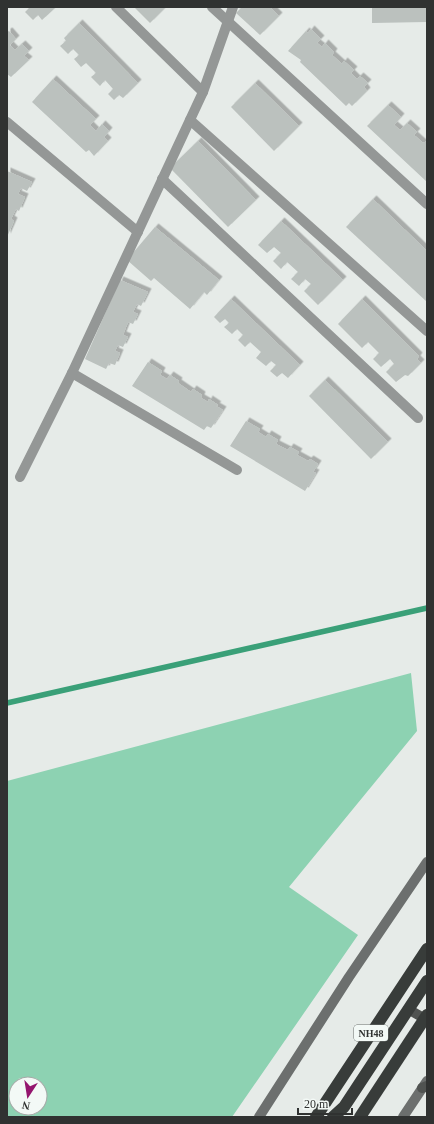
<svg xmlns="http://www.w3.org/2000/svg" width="434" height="1124" viewBox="0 0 434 1124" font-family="Georgia,serif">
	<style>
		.green { fill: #8dd2b2; fill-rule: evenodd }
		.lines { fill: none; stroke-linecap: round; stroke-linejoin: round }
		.stream { stroke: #3aa078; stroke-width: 5.5 }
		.building { fill: #bbc1be; filter: url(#shadow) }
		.street { stroke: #949796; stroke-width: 10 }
		.secondary { stroke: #6c6f6e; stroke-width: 10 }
		.primary { stroke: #505351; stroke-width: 10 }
		.highway { stroke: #383c3a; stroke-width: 12 }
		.highway-bridge { stroke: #383c3a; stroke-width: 12 }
		.labels { text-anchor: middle; stroke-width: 3; stroke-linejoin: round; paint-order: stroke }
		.shield { fill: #f3f9f6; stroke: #6a6e6c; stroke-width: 1 }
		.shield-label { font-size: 10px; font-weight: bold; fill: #303231 }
	</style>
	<defs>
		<filter id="shadow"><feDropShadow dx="3.5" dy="-3.5" stdDeviation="0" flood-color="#0004"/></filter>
	</defs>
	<rect width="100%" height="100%" fill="#e6ebe8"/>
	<!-- green -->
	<path class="green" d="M411,673L417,731L289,887L358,935L232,1117H7V781ZM16,1084H40V1108H16Z"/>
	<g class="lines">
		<!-- stream -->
		<polyline class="stream" points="7,703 427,608"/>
	</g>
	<!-- building -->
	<g class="building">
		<polygon points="30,7 54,7 55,8 42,20 38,15 33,20 25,12"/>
		<polygon points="134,7 166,7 150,23"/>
		<polygon points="242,7 270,7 279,16 260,35 236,13"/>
		<polygon points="372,7 427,7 427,22 372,23"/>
		<polygon points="79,23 138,83 123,98 119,95 114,100 108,94 113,89 105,80 100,86 91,77 96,73 86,63 81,67 74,59 79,55 73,49 68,54 60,46 66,41 64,38"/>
		<polygon points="311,29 321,39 317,43 322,47 325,43 334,52 332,55 342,64 344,61 354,70 351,73 357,79 360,76 368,83 364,87 367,91 352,106 349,103 346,106 300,62 301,60 288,51 306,31 308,33"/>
		<polygon points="9,31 16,39 10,45 15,50 22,44 29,51 24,56 29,60 11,77 7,74 7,32"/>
		<polygon points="53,79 96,119 90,125 96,131 102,124 109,131 104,137 108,141 94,156 89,150 86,152 32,102"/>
		<polygon points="255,83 299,126 274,151 231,107"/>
		<polygon points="388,105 401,117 394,125 400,130 407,123 417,132 414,135 423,143 427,141 427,182 367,126"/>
		<polygon points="198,141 256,200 228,227 170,168"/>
		<polygon points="7,171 32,182 27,191 21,188 18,194 25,197 19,211 16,209 11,219 14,221 7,237"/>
		<polygon points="373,199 427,251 427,302 346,227"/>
		<polygon points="281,221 343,280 318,305 304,291 311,284 305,279 299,286 291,279 298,272 287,262 281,269 273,261 281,253 274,247 267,253 258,245"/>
		<polygon points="155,227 219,280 207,295 204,292 190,309 154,278 151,281 127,260"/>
		<polygon points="120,280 148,292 141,306 137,304 133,312 138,314 133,324 128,322 123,335 128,337 123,347 118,345 115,351 120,353 115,365 109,363 106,369 85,359"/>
		<polygon points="231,299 300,365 288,378 282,373 277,377 270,371 276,365 271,361 266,366 256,358 261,352 250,342 245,347 238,340 243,335 237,329 232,334 224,327 229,323 225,319 220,323 214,317"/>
		<polygon points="362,299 419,356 417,359 421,363 408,376 405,375 396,382 386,372 394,364 390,359 381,367 373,359 379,353 368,342 362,348 338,324"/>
		<polygon points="148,362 162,371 160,375 167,379 170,375 179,381 178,383 191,392 193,389 202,395 201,398 208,402 209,399 218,405 216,406 223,410 211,428 207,426 204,430 132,386"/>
		<polygon points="325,380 388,442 371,459 309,396"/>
		<polygon points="246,421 260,429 258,432 266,437 268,434 278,440 276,444 288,450 290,447 299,452 297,455 308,461 310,459 318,464 313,472 316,473 305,491 230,446"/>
	</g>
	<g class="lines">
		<!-- street -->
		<g class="street">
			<polyline points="116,7 203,92"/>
			<polyline points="212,7 427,204"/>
			<polyline points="190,120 427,331"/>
			<polyline points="7,122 138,232"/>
			<polyline points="162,179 418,418"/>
			<polyline points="72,373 237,470"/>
			<polyline points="20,477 72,373 203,92 233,7"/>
		</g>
		<!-- secondary -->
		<g class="secondary">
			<polyline points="259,1117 349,977 427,862"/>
			<polyline points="403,1117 427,1081"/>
		</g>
		<!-- primary -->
		<g class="primary">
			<polyline points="408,1009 427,1020"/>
			<polyline points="422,1088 427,1086"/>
		</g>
		<!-- highway -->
		<g class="highway">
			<polyline points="316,1117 427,949"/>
			<polyline points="333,1117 344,1107 427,981"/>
		</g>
		<!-- highway-bridge -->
		<polyline class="highway-bridge" points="360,1117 427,1015"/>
	</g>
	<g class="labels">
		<!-- shield labels -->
		<rect class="shield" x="354" y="1025" width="34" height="16" rx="3"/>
		<g class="shield-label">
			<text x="371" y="1037">NH48</text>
		</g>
	</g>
	<!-- border -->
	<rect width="434" height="1124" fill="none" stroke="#303231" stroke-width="16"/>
	<!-- north arrow -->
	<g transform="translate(28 1096) rotate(192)"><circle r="19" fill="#f3f9f6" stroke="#a5a9a7"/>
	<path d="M0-3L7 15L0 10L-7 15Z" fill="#94156e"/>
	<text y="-6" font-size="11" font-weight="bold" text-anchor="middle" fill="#303231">N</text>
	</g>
	<!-- scale -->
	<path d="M298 1108v6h54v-6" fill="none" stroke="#303231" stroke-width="2"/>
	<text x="304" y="1108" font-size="12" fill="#303231" stroke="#f3f9f6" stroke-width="3" paint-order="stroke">20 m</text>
</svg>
